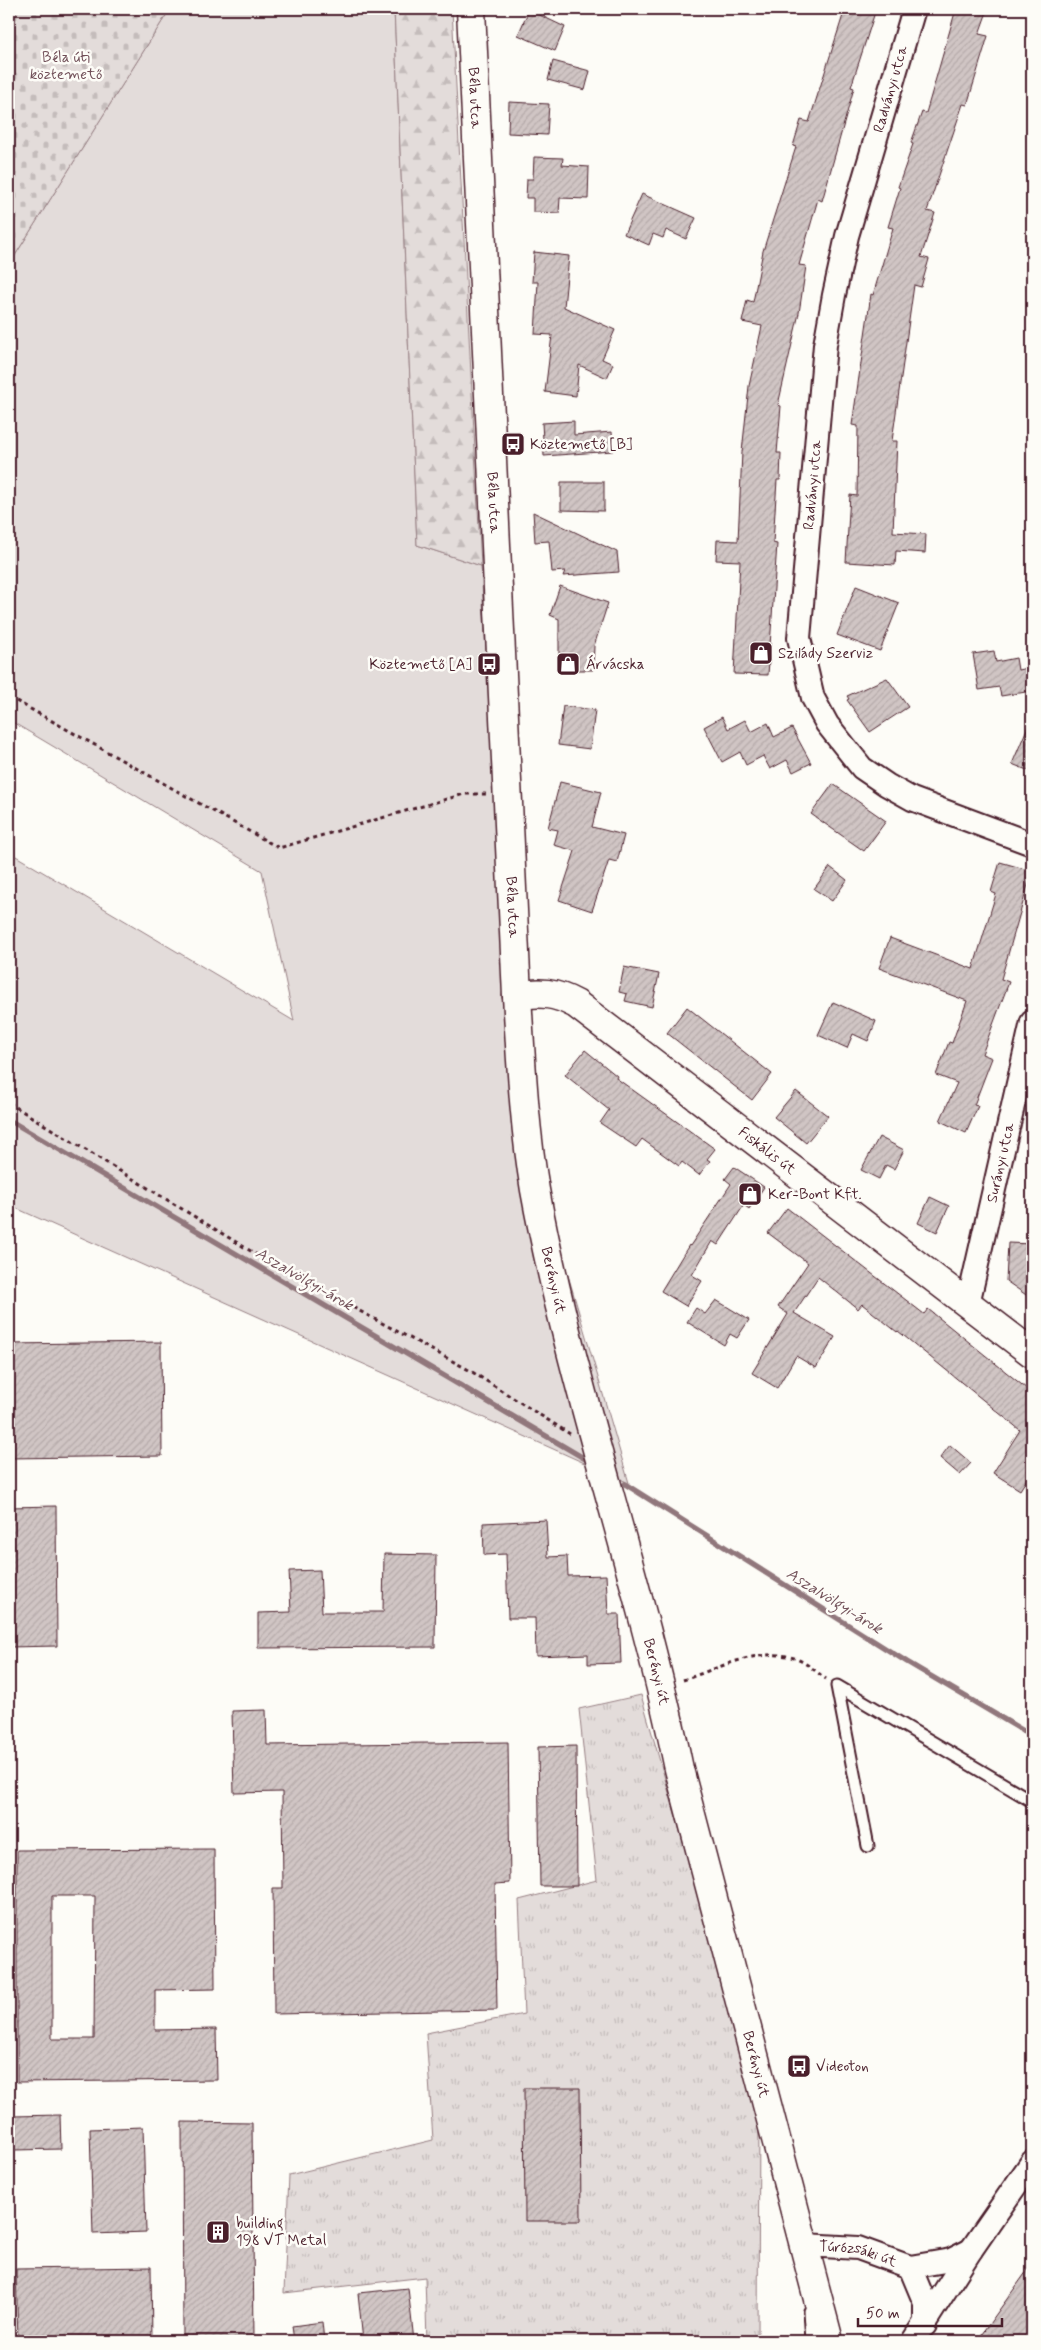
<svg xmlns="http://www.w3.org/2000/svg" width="1041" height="2350" viewBox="0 0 1041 2350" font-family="Mynerve,sans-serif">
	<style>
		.grass { fill: #e3dcda; stroke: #967e82 }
		.forest { fill: url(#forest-firs); stroke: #967e82 }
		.cemetery { fill: url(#cemetery-stones); stroke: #967e82 }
		.park { fill: url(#park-tufts); stroke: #967e82 }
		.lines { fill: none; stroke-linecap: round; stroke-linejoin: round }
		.stream { stroke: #91777b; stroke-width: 5.5 }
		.building { fill: url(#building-hatch); stroke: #4a1f2b; fill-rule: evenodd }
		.lane-casing { stroke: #4a1f2b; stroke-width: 15 }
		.street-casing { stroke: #4a1f2b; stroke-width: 26 }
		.secondary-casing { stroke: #4a1f2b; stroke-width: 31 }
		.primary-casing { stroke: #4a1f2b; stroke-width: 31 }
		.path { stroke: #4a1f2b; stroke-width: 3; stroke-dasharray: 4 4; stroke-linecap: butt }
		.lane { stroke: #fdfcf7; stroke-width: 11 }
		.street { stroke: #fdfcf7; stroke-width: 22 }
		.secondary { stroke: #fdfcf7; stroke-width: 28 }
		.primary { stroke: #fdfcf7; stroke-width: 28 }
		.labels { text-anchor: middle; stroke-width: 5; stroke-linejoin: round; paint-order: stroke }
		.park-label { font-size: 15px; fill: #704e57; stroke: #fdfcf7 }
		.street-label { font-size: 15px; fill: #4a1f2b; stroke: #fdfcf7 }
		.poi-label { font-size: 15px; fill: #4a1f2b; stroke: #fdfcf7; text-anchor: start }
		.water-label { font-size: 16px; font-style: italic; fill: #73525a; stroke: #fdfcf7 }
	</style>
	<defs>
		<pattern id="forest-firs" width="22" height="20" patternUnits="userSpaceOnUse" patternTransform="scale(1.25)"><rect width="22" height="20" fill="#e3dcda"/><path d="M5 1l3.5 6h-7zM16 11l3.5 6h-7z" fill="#c4bcbb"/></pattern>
		<pattern id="cemetery-stones" width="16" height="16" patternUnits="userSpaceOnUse" patternTransform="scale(1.25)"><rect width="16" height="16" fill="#e3dcda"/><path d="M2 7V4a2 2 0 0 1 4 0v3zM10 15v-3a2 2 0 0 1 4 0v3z" fill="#c4bcbb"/></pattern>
		<pattern id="park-tufts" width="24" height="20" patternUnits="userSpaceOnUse" patternTransform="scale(1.25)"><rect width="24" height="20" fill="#e3dcda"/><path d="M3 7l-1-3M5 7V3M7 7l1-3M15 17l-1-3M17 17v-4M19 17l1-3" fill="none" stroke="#c4bcbb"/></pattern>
		<pattern id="building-hatch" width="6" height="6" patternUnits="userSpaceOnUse" patternTransform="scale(1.25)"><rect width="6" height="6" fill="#d0c5c4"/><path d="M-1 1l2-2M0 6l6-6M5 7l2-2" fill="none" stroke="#b4a9a9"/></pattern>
	</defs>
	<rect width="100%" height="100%" fill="#fdfcf7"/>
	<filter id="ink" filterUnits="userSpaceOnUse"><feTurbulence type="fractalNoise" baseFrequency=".02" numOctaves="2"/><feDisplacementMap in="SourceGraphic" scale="10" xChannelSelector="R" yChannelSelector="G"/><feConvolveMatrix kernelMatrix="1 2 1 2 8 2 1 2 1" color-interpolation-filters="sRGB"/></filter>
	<g filter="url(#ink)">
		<!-- grass -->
		<polygon class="grass" points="170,9 394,9 417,545 481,566 500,898 528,1139 629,1483 9,1205 9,852 294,1021 262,871 9,720 9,265"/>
		<!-- forest -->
		<polygon class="forest" points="394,9 452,9 481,566 417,545"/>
		<!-- cemetery -->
		<polygon class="cemetery" points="9,9 170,9 9,265"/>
		<!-- park -->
		<polygon class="park" points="641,1695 759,2107 758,2341 427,2341 425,2277 284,2293 289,2175 433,2140 426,2033 524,2014 519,1900 597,1880 579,1709"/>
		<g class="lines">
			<!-- stream -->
			<g class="stream">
				<polyline points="9,1120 587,1460"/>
				<polyline points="625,1484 907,1662 1032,1736"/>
			</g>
		</g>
		<!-- building -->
		<g class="building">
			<polygon points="845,9 876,9 851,87 854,88 822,201 818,199 799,265 806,266 799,313 778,405 781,406 777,453 781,453 780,480 777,480 773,543 777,544 768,675 734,674 740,561 716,560 717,540 738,541 742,452 749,386 762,326 742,322 747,300 753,302 763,251 796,147 793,146 801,120 809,122"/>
			<polygon points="956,9 988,9 979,34 988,36 967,105 963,104 927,211 935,213 921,257 929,259 921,287 914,285 892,441 897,441 893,532 926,534 925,553 896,551 895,565 846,562 850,495 857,496 858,426 852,425 871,294 873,295 893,228 888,227 900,188 898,187 913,144 911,143 922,112 926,113"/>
			<polygon points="529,10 565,27 555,51 518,35"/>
			<polygon points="553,61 590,71 585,90 548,80"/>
			<polygon points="509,102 549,104 547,135 508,133"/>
			<polygon points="534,157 563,158 562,165 589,167 588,199 560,198 559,213 533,212 533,198 526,198 527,179 533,179"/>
			<polygon points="642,194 696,218 686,239 666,230 663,238 653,234 649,245 624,234"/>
			<polygon points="534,252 569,256 564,307 615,330 602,359 613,364 607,378 579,365 576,396 545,392 552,335 535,334 538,282 532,282"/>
			<polygon points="574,421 574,435 612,432 613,451 544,456 542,423"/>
			<polygon points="561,482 604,482 604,511 561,510"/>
			<polygon points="533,512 617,552 619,572 563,576 565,571 552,572 549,541 535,542"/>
			<polygon points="560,586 608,603 594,646 593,670 559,670 559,619 550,615"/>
			<polygon points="856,586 899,603 880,651 837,635"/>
			<polygon points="994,651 996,662 1016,658 1018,670 1032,667 1032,691 1001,696 999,687 979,690 973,654"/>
			<polygon points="887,678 908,707 870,732 847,700 849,699 847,696"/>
			<polygon points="563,706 595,710 590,749 558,745"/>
			<polygon points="722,717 728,729 745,720 751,732 768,723 774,737 792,728 811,763 793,772 787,760 770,769 763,756 746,765 740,752 722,762 704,727"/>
			<polygon points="1032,717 1032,772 1012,764"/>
			<polygon points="560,782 601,792 592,827 624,835 617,862 609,860 592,911 559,900 575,851 554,845 558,830 548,828"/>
			<polygon points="833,784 886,821 864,851 811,814"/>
			<polygon points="1000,862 1032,871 1001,979 1009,982 982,1054 992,1058 974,1105 978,1106 966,1133 940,1121 957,1083 936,1075 949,1042 952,1043 967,1001 879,968 890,938 973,969 996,894 991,892"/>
			<polygon points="830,867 847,880 832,901 814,889"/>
			<polygon points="624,967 659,974 652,1007 625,1001 627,994 619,992"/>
			<polygon points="833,1002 876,1021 868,1041 853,1034 847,1048 818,1035"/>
			<polygon points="687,1007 772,1074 752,1100 667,1033"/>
			<polygon points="585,1050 617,1076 616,1078 715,1149 707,1159 710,1161 699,1175 682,1162 679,1166 642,1139 636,1147 600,1123 609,1110 565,1075"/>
			<polygon points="796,1091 828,1116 806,1143 774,1117"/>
			<polygon points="879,1137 904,1150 894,1169 886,1165 879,1179 861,1170"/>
			<polygon points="734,1167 764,1187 749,1209 744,1205 718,1245 712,1241 692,1275 702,1281 686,1306 661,1291 689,1245 690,1246 731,1184 725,1179"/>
			<polygon points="930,1197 949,1206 937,1232 918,1223"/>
			<polygon points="787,1208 924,1314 928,1309 1032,1393 1032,1471 1020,1490 993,1473 1020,1430 898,1331 897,1332 862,1304 858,1309 818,1277 794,1313 835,1337 816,1368 796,1356 777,1388 752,1373 788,1314 778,1307 808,1263 768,1233"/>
			<polygon points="1008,1243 1032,1244 1032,1299 1006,1281"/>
			<polygon points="716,1300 749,1320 737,1338 730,1334 724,1345 687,1322 696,1308 705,1314"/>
			<polygon points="161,1342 162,1456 9,1458 9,1344"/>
			<polygon points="950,1445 971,1463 960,1475 940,1458"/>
			<polygon points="56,1506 57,1646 9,1647 9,1507"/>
			<polygon points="546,1520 548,1557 567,1556 568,1576 606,1575 608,1614 619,1614 621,1663 588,1664 588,1654 536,1656 535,1618 508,1618 506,1554 484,1555 483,1523"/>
			<polygon points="384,1554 436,1555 435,1647 258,1648 258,1613 291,1612 289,1571 320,1570 322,1612 383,1612"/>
			<polygon points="266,1710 267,1745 508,1742 510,1883 495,1884 497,2010 274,2014 273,1888 283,1888 282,1792 234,1793 232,1711"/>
			<polygon points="576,1746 577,1886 540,1886 538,1747"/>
			<path d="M214,1849L215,1989L155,1990V2030L216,2029L217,2080L17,2082V1850ZM52,1896H95L94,2039H52Z"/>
			<polygon points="524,2088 580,2088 581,2221 525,2221"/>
			<polygon points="60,2115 61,2149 14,2150 13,2116"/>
			<polygon points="182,2122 252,2123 254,2341 183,2341"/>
			<polygon points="143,2127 146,2232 93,2234 90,2129"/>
			<polygon points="1032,2264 1032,2341 977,2341"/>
			<polygon points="151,2267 152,2341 18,2341 16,2269"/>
			<polygon points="408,2288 414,2341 363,2341 358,2293"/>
			<polygon points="322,2322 324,2341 294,2341 292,2326"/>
		</g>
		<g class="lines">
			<!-- lane casing -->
			<g class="lane-casing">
				<g id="lane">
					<polyline points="868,1846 837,1686 1032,1801"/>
					<polyline points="810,2311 812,2341"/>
				</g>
			</g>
			<!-- street casing -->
			<g class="street-casing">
				<g id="street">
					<polyline points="914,9 847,236 834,295 825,345 799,638 813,698 827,724 862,768 887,785 912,799 1032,844"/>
					<path id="s1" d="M968,1304L1032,1022"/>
					<path id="s2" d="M805,2245L858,2248L910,2267L951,2260L971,2250"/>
					<polyline points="910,2267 925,2303 925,2325"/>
					<polyline points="913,2341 971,2250 1032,2162"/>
				</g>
			</g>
			<!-- secondary casing -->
			<g class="secondary-casing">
				<g id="secondary">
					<path id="s3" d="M517,996C539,991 556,993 576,1004L1032,1353"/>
				</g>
			</g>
			<!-- primary casing -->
			<g class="primary-casing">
				<g id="primary">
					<path id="s4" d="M471,9L517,996C521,1060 524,1126 535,1190C571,1386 639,1574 679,1769L829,2341"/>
				</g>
			</g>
			<!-- path -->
			<g class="path">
				<polyline points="9,697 279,848 464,794 486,794"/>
				<polyline points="9,1103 267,1261 469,1370 570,1434"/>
				<path d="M683,1680C717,1669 766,1643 801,1661C810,1666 818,1673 826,1679"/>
			</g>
			<!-- lane -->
			<use href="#lane" class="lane"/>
			<!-- street -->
			<use href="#street" class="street"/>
			<!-- secondary -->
			<use href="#secondary" class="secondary"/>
			<!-- primary -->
			<use href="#primary" class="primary"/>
		</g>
	</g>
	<!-- icons -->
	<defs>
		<g id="bus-square" transform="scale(1.25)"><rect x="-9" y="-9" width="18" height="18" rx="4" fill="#4a1f2b" stroke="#fdfcf7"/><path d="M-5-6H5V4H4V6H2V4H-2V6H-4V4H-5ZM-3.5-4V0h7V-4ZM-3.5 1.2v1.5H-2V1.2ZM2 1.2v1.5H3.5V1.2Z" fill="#fff"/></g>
		<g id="shop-square" transform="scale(1.25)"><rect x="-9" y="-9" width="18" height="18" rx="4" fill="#4a1f2b" stroke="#fdfcf7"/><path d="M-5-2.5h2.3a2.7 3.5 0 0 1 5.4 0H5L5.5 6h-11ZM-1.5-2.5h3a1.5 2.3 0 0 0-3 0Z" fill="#fff"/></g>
		<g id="building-square" transform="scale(1.25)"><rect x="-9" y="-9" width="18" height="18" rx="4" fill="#4a1f2b" stroke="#fdfcf7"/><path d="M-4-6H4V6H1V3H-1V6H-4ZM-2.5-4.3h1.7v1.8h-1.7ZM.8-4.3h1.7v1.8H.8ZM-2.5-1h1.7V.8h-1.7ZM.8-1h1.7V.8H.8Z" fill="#fff"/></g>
	</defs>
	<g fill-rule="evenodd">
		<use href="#bus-square" x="513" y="444"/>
		<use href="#shop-square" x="761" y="653"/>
		<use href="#bus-square" x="489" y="664"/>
		<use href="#shop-square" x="568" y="664"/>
		<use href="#shop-square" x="750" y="1194"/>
		<use href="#bus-square" x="799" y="2066"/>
		<use href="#building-square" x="218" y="2232"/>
	</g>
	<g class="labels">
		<!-- park labels -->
		<g class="park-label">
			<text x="66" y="62">Béla úti<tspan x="66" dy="17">köztemető</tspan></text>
		</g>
		<!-- street labels -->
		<g class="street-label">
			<text transform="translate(890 89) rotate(-74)" y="5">Radványi utca</text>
			<text dy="5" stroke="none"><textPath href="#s4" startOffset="89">Béla utca</textPath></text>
			<text transform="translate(812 485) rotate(-85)" y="5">Radványi utca</text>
			<text dy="5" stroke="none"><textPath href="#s4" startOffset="494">Béla utca</textPath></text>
			<text dy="5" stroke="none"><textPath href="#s4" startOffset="899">Béla utca</textPath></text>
			<text dy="5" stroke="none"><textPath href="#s3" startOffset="302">Fiskális út</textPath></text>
			<text dy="5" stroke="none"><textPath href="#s1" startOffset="145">Surányi utca</textPath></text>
			<text dy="5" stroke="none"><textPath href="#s4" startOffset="1275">Berényi út</textPath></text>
			<text dy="5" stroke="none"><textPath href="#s4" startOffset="1680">Berényi út</textPath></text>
			<text dy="5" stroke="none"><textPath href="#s4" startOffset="2085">Berényi út</textPath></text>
			<text dy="5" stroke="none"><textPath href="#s2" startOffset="54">Túrózsáki út</textPath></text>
		</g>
		<!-- poi labels -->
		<g class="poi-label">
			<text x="530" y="449">Köztemető [B]</text>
			<text x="778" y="658">Szilády Szerviz</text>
			<text x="472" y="669" text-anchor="end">Köztemető [A]</text>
			<text x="586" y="669">Árvácska</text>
			<text x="768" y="1199">Ker-Bont Kft.</text>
			<text x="816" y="2071">Videoton</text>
			<text x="236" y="2228">building<tspan x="236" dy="17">198 VT Metal</tspan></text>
		</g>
		<!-- water labels -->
		<g class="water-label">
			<text transform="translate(305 1278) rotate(30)" y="6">Aszalvölgyi-árok</text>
			<text transform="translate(835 1600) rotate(32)" y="6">Aszalvölgyi-árok</text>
		</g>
	</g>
	<!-- margin -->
	<rect width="1041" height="2350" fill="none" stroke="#fdfcf7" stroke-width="30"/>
	<rect x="15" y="15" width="1011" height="2320" fill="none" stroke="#4a1f2b" stroke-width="2" filter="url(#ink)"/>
	<!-- scale -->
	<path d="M858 2318v8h144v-8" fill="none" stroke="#4a1f2b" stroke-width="2.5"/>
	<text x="866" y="2318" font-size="15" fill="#4a1f2b" stroke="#fdfcf7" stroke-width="4" paint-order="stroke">50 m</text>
</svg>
